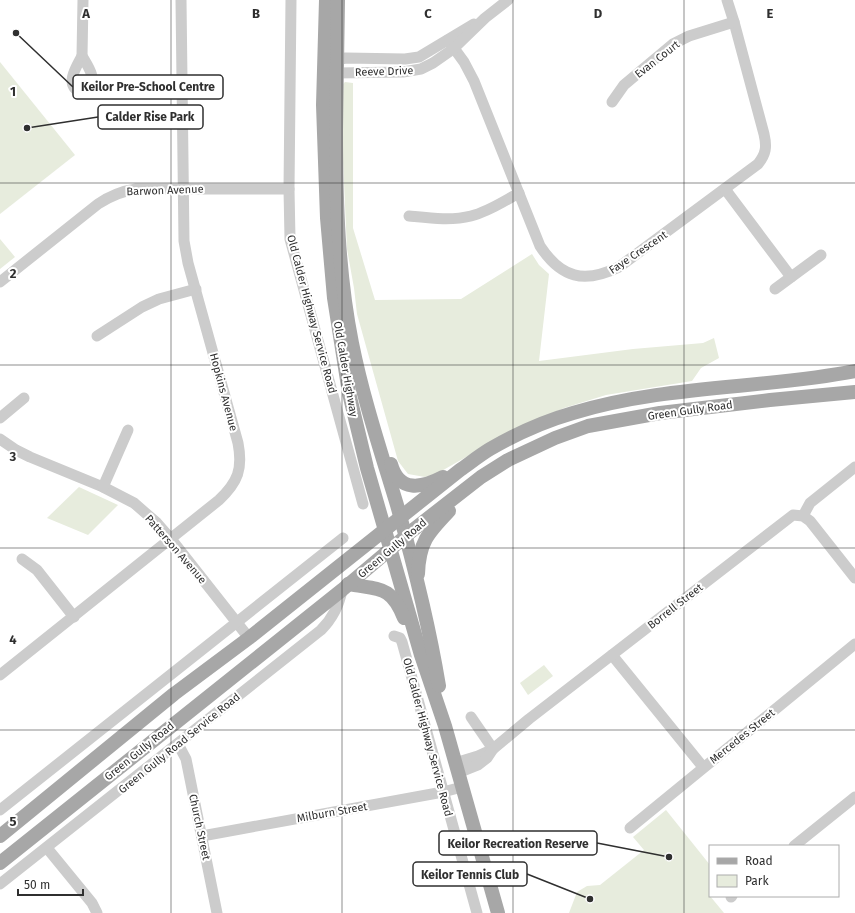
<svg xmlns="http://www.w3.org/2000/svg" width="855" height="913" viewBox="0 0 855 913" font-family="'Fira Sans',sans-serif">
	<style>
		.green { fill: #e7ecdd }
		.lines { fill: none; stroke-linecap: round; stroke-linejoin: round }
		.minor { stroke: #ccc; stroke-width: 11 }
		.major { stroke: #a7a7a7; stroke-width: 14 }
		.grid { fill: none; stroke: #2f2f2f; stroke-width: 1; stroke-opacity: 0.55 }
		.labels { text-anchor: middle; stroke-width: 4; stroke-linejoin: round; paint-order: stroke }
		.street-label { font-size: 11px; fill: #2f2f2f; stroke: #fff }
		.grid-label { font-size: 13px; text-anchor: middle; font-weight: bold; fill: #2f2f2f; stroke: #fff; stroke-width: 4; stroke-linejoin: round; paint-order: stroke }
		.leader { fill: none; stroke: #2f2f2f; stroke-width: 1.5 }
		.callout-dot { fill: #2f2f2f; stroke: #fff; stroke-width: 1.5 }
		.callout { fill: #fff; stroke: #2f2f2f; stroke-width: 1.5 }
		.callout-label { font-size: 12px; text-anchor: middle; font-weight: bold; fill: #2f2f2f }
	</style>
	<rect width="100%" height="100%" fill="#fff"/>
	<!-- green -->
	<g class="green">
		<polygon points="0,62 75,155 0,214"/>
		<polygon points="345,82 353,83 353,228 375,300 461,299 532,254 539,265 549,274 539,361 633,349 703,343 714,338 719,358 701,368 692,381 606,395 564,408 503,436 438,473 425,477 408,474 398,461 357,314 354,288 347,249 340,95 342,85"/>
		<polygon points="0,239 15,257 0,269"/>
		<polygon points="79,487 118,505 88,535 47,518"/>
		<polygon points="544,665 553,676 528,695 520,683"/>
		<polygon points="666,810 710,865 710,896 724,913 569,913 577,892 587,886 600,885 644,850 633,837"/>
	</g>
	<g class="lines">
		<!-- minor -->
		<g class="minor">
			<polyline points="291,0 289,189 290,239 363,504"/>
			<path d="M448,40L464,62L474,81L540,246C561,278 584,284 619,267L758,164C766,154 767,147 764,134L734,22L727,0"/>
			<path d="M82,56C89,68 96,77 90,90C85,92 82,94 78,91C65,83 77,66 82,56Z"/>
			<polyline points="82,56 83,0"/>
			<polyline points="336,60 346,58 405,59 419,57 474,24"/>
			<polyline points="337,73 403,72 421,69 433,63 453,49 485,18 508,0"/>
			<polyline points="612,102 624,85 673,44 689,36 734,22"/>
			<polyline points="725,189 791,277"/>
			<path d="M409,216C429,218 451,221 471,216C488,212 504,201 519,193"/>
			<path d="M0,282L98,204C110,196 122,191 136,189H289"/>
			<polyline points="775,289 821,255"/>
			<polyline points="97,336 142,307 159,299 196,289"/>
			<polyline points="0,418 24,398"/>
			<polyline points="0,439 16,450 30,457 103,487 134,503 157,523 171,539 249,638"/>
			<polyline points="103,487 128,430"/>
			<polyline points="803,516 810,503 855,467"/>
			<polyline points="22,559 37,570 74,617"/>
			<polyline points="394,636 400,638 402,642 477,913"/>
			<polyline points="612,655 703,767"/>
			<path d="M0,675L219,500C238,482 243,469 238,443L188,263L184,241L181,0"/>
			<polyline points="471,717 493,749"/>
			<polyline points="178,744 186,759 217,913"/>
			<polyline points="455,763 478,756 489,751"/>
			<polyline points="458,773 478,765 487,758 493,749 529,719 793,515 803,516 810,521 855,578"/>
			<polyline points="0,810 343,538"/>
			<polyline points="630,828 855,644"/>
			<polyline points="202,836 443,792 462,787"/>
			<polyline points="794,846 855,797"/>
			<polyline points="47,848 92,903 97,913"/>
			<path d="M0,884L321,630C333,618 339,606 342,590"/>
			<polyline points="731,897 732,896"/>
		</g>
		<!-- major -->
		<g class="major">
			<polyline points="326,0 323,105 327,218 334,298 349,393 367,468 421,655 445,726 498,913"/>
			<path d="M338,0C337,43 337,87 336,130C336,201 338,273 352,343C363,398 381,452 397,505C414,565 429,625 439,686"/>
			<path d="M391,464C399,493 422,488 443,477"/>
			<path d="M418,574C419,542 428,533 449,511"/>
			<path d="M348,584C379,590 391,585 404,618"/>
			<path d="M0,836L174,694L249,638L460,470C470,463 480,455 490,449C516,434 545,421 573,413C665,385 762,389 855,371"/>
			<polyline points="0,863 342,590 413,530 481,477 508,460 555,438 588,426 660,413 770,400 855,392"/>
		</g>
	</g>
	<!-- grid -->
	<path class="grid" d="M171,0V913M342,0V913M513,0V913M684,0V913M0,183H855M0,365H855M0,548H855M0,730H855"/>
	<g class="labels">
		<!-- street labels -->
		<g class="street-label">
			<text transform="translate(657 59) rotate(-38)" y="4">Evan Court</text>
			<text transform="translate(384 71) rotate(-2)" y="4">Reeve Drive</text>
			<text transform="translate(165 190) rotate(-2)" y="4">Barwon Avenue</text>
			<text transform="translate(638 252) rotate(-34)" y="4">Faye Crescent</text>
			<text transform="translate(312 314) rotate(75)" y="4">Old Calder Highway Service Road</text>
			<text transform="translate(346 369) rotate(80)" y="4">Old Calder Highway</text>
			<text transform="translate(224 392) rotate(75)" y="4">Hopkins Avenue</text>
			<text transform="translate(690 410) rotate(-8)" y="4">Green Gully Road</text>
			<text transform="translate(392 548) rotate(-40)" y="4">Green Gully Road</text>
			<text transform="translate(176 549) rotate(49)" y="4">Patterson Avenue</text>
			<text transform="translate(675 606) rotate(-38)" y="4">Borrell Street</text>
			<text transform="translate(742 736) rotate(-39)" y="4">Mercedes Street</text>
			<text transform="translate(428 737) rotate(75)" y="4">Old Calder Highway Service Road</text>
			<text transform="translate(179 743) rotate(-39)" y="4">Green Gully Road Service Road</text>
			<text transform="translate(139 751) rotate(-39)" y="4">Green Gully Road</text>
			<text transform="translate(332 812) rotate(-10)" y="4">Milburn Street</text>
			<text transform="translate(200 827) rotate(78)" y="4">Church Street</text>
		</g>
	</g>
	<g class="grid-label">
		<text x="86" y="18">A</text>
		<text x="256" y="18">B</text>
		<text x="428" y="18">C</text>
		<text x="598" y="18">D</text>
		<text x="770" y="18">E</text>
		<text x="13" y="96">1</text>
		<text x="13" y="278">2</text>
		<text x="13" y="461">3</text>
		<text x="13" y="644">4</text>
		<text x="13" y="826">5</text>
	</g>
	<!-- callouts -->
	<path class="leader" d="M16 33L73 87M27 128L98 117M669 857L597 843M590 899L527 874"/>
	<g class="callout-dot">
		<circle cx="16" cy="33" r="4"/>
		<circle cx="27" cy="128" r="4"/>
		<circle cx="669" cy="857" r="4"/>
		<circle cx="590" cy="899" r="4"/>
	</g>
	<g class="callout">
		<rect x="73" y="75" width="150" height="24" rx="4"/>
		<rect x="98" y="105" width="105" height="24" rx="4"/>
		<rect x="439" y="831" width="158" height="24" rx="4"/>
		<rect x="413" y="862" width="114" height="24" rx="4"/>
	</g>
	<g class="callout-label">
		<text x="148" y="91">Keilor Pre-School Centre</text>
		<text x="150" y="121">Calder Rise Park</text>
		<text x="518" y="848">Keilor Recreation Reserve</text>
		<text x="470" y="879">Keilor Tennis Club</text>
	</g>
	<!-- legend -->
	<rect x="709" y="845" width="130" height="52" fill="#ffffff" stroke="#acacac"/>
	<rect x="717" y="858" width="20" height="6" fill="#a7a7a7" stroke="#acacac"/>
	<text x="745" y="865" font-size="12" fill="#2f2f2f">Road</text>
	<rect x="717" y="875" width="20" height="12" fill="#e7ecdd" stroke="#acacac"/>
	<text x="745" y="885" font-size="12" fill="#2f2f2f">Park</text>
	<!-- scale -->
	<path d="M18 889v6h65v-6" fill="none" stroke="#2f2f2f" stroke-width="2"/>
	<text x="24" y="889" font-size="12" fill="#2f2f2f" stroke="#ffffff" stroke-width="3" paint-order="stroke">50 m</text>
</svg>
